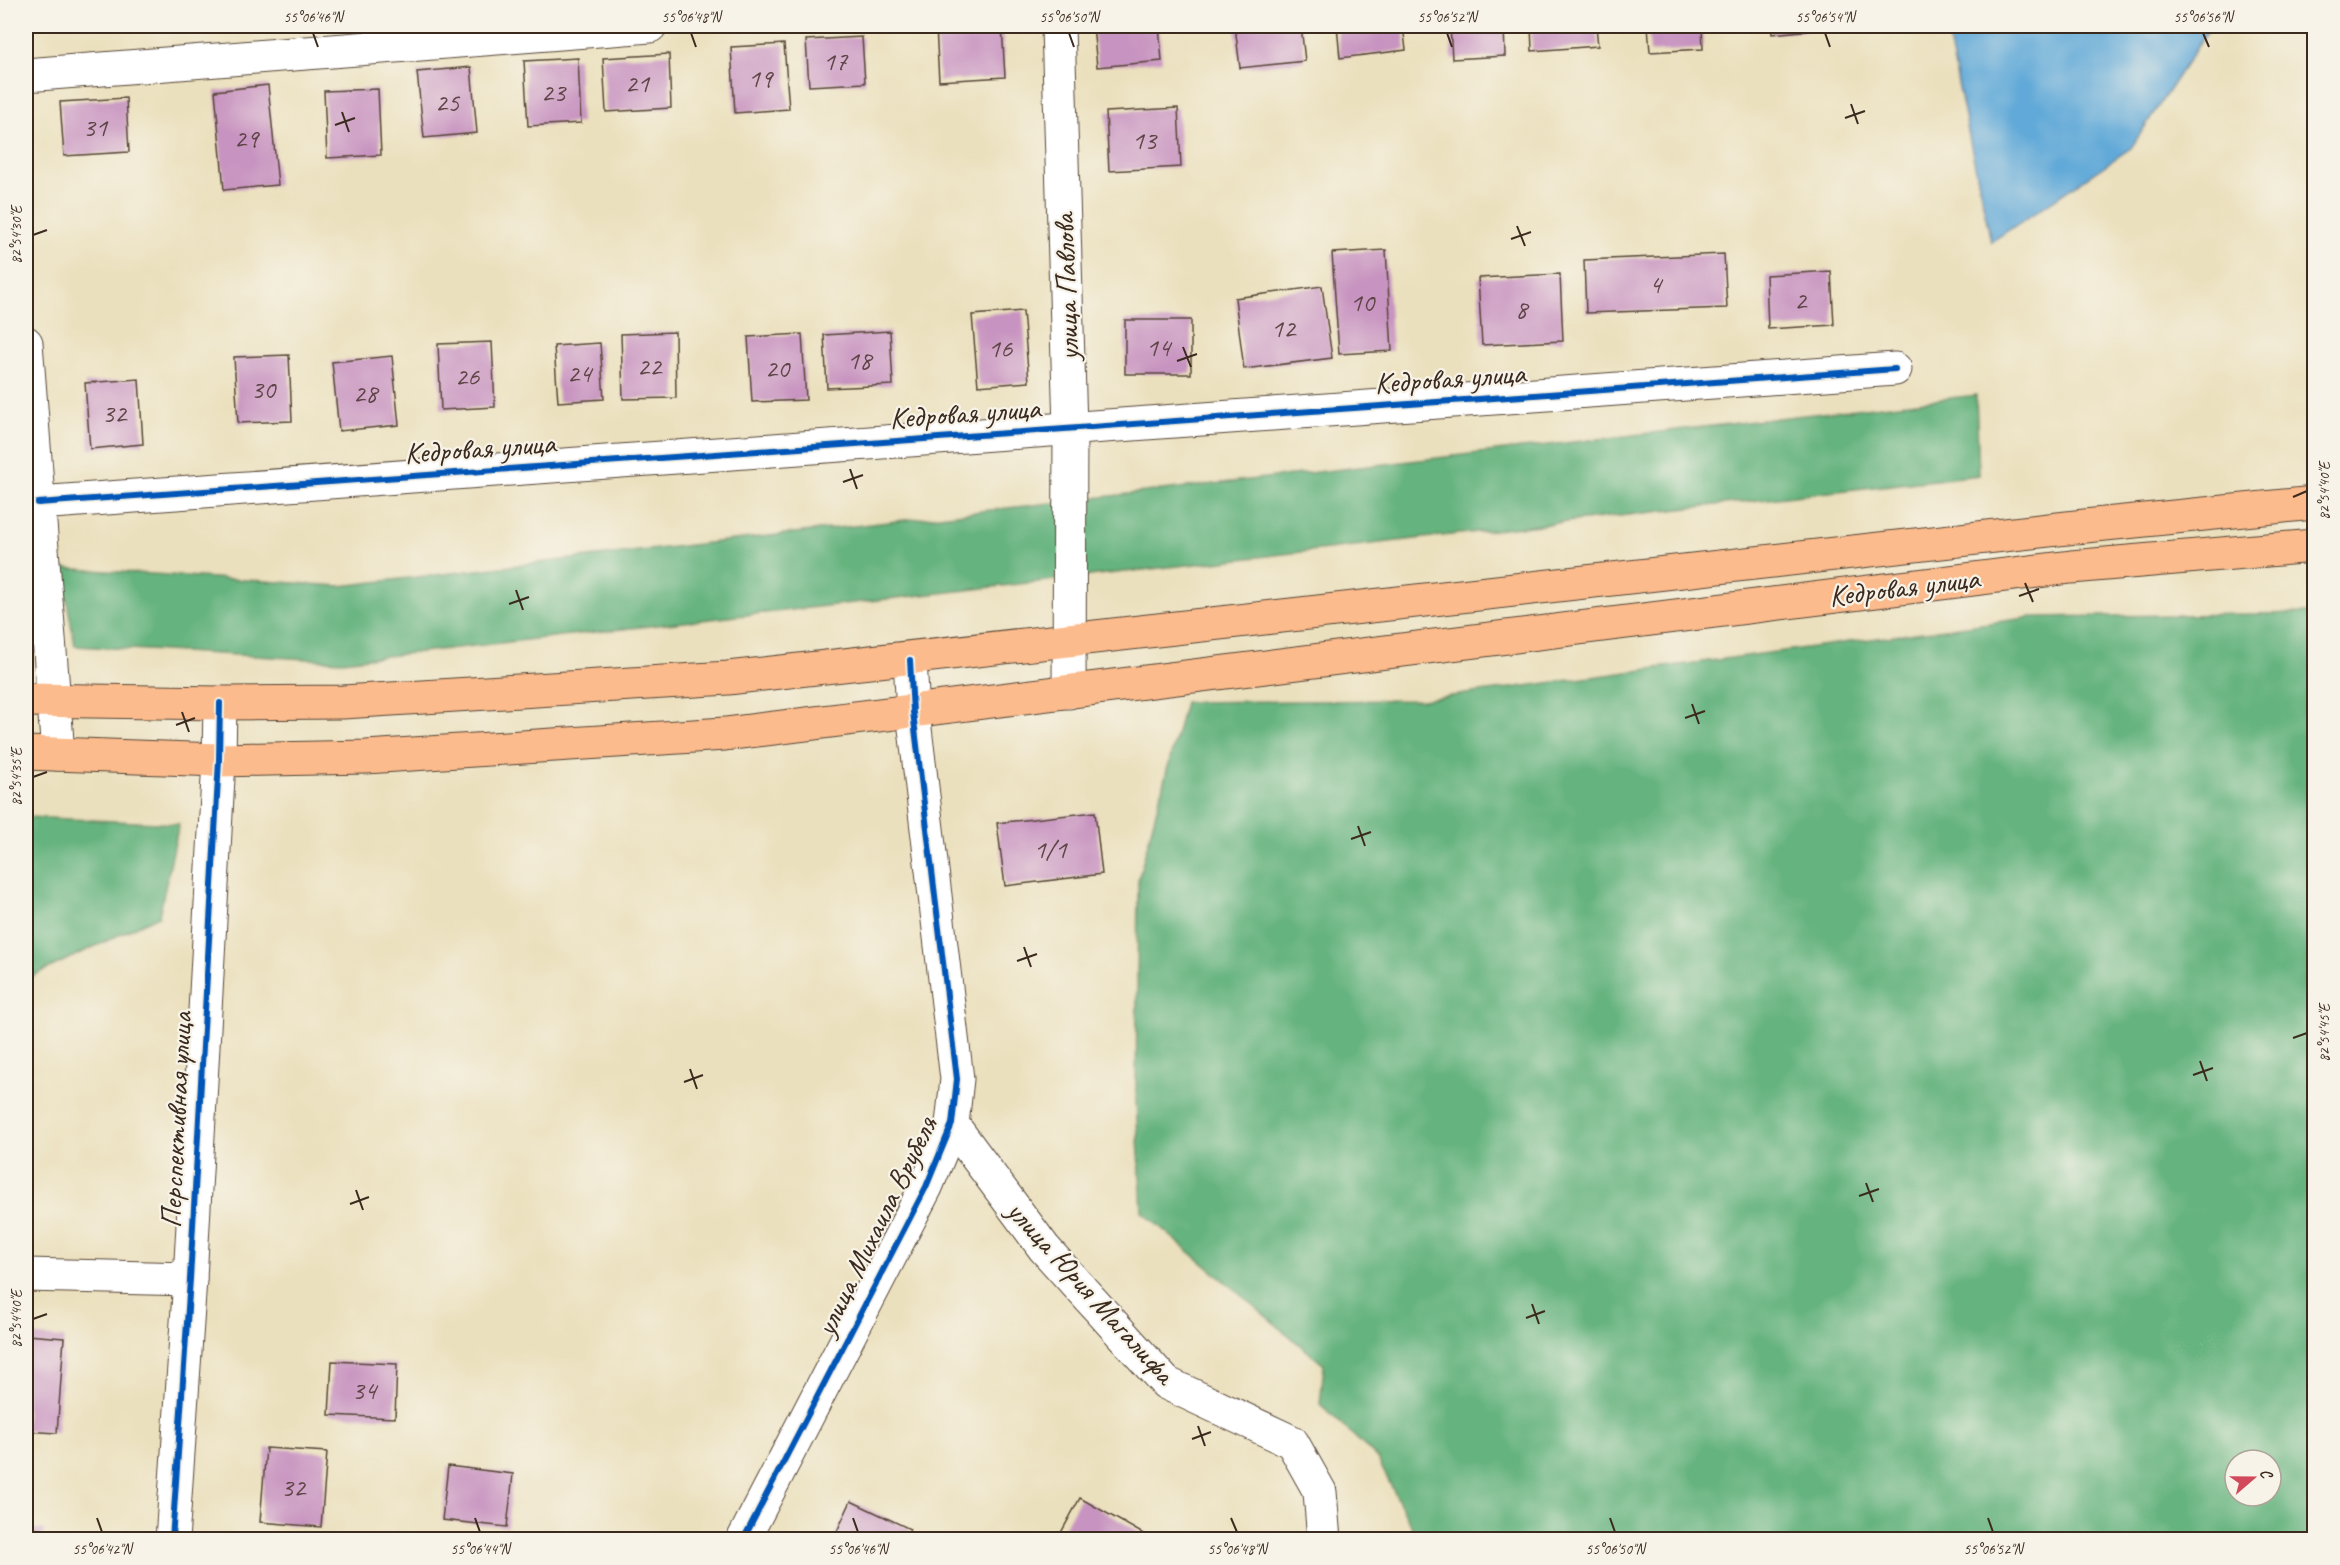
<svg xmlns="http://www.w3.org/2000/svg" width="2340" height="1565" viewBox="0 0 2340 1565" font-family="Caveat,sans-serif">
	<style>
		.forest { fill: #65b37e; stroke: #506e4e; stroke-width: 1.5; fill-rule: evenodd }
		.water { fill: #61a9d8; stroke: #4e6a7b; stroke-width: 1.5 }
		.building { fill: #c793c0 }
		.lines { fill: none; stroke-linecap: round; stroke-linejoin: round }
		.street-casing { stroke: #554536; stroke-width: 35 }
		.primary-casing { stroke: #554536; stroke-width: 35 }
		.street { stroke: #fff; stroke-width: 33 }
		.primary { stroke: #fbbb8c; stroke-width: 33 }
		.cycleway-casing { stroke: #f7f3e8; stroke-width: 10 }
		.cycleway { stroke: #0057b8; stroke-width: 6 }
		.ticks { fill: none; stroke: #3b2a1e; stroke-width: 2 }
		.labels { text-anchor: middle; stroke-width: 4.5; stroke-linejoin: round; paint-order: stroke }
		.number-label { font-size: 27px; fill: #5e4446 }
		.street-label { font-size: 30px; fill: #3b2a1e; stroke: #f7f3e8 }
		.neatline { fill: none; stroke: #3b2a1e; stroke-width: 2 }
		.ticks-label { font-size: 15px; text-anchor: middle; fill: #3b2a1e }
	</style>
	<rect width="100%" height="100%" fill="#f7f3e8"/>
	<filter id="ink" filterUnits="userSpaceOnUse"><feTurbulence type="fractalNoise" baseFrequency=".0167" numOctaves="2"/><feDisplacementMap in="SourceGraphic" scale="12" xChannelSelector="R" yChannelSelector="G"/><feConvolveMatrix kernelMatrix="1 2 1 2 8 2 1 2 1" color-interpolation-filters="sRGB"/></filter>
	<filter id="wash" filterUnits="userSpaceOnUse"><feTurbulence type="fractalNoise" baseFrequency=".008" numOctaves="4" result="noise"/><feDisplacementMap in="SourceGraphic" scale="24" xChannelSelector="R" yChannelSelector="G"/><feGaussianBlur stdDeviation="1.35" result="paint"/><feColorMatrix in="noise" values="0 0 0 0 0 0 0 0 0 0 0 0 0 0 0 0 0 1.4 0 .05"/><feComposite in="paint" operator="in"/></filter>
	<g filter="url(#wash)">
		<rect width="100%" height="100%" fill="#ebe0bd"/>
		<!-- forest -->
		<g class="forest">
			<polygon points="1976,395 1979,475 342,661 75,646 61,568 340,586"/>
			<path d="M2314,613V1539H1418L1377,1458L1320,1404L1324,1365L1142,1212L1136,1101L1138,880L1185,702L1422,700L2033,617ZM2235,1460H2271V1496H2235Z"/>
			<polygon points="26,817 179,824 159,916 26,979"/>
		</g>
		<!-- water -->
		<polygon class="water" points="1946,26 2211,26 2131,148 1991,242"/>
		<g id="blocks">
			<!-- building -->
			<g class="building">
				<polygon points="965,26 1002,26 1005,77 939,81 936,27"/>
				<polygon points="1093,26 1159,26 1162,61 1097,67"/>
				<polygon points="1235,26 1301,26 1305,61 1240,68"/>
				<polygon points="1337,26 1403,26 1406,50 1340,58"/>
				<polygon points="1450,26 1504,26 1505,56 1452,59"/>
				<polygon points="1531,26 1596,26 1598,46 1532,51"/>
				<polygon points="1648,26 1702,26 1703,49 1650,52"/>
				<polygon points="1771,26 1843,26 1843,27 1772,34"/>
				<polygon points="862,37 865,83 809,86 806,40"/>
				<polygon points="784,44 789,109 735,113 731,47"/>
				<polygon points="669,54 671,108 606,112 603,58"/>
				<polygon points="578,58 581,123 528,126 524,61"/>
				<polygon points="471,67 477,133 424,138 417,72"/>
				<polygon points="268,85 278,185 224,190 215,91"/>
				<polygon points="378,89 381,155 327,158 324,91"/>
				<polygon points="126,98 129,152 64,156 60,102"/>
				<polygon points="1178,108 1181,167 1109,171 1106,112"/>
				<polygon points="1386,250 1392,351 1339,354 1332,253"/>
				<polygon points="1724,254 1727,308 1586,313 1584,260"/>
				<polygon points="1831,271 1834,325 1768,329 1766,275"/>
				<polygon points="1560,274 1563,341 1482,345 1478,278"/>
				<polygon points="1322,286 1332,358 1244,369 1235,298"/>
				<polygon points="1023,311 1029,382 978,386 972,315"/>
				<rect x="1125" y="320" width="66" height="54"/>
				<polygon points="890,331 893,385 827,388 824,335"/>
				<polygon points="675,332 676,398 623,399 621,334"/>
				<polygon points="802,334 806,400 752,402 748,337"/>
				<polygon points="492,342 495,407 441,410 438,344"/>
				<polygon points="600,343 604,399 558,402 554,346"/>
				<polygon points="289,355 292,421 238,423 234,357"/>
				<polygon points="392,356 399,425 339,431 332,362"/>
				<polygon points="139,379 143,444 90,449 85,383"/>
				<polygon points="1095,812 1102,874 1005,886 997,823"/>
				<polygon points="26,1335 64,1338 57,1433 26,1431"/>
				<polygon points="332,1361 397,1364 395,1418 329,1415"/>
				<polygon points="266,1448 327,1452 321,1527 260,1522"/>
				<polygon points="448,1466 513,1474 507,1527 442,1520"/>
				<polygon points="1080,1498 1154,1540 1057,1540"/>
				<polygon points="851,1501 910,1529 905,1540 833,1540"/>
				<polygon points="26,1528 44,1530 43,1540 26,1540"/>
			</g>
		</g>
	</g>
	<g filter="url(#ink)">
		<use href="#blocks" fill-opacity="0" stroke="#554536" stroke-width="1.5"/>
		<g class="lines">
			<!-- street casing -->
			<g class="street-casing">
				<g id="street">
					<polyline points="1058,26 1070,428 1069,692"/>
					<polyline points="26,75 650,26"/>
					<polyline points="26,343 58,754"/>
					<polyline points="38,503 1895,369"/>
					<polyline points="952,1124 1044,1248 1166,1383 1292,1442 1320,1492 1324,1540"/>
					<polyline points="26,1275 190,1279"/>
					<polyline points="172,1540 190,1279 219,760 220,703"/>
					<polyline points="743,1540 926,1187 952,1124 957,1079 913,712 910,660"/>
				</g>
			</g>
			<!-- primary casing -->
			<g class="primary-casing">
				<g id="primary">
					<polyline points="26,700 220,703 343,702 728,678 2085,526 2314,503"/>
					<polyline points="26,753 219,760 366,757 725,734 2071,567 2314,546"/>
				</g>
			</g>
			<!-- street -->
			<use href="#street" class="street"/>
			<!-- primary -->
			<use href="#primary" class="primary"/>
			<!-- cycleway casing -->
			<g class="cycleway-casing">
				<g id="cycleway">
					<polyline points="38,503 1895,369"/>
					<polyline points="172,1540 190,1279 219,760 220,703"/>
					<polyline points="743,1540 926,1187 952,1124 957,1079 913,712 910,660"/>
				</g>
			</g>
			<!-- cycleway -->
			<use href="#cycleway" class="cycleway"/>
		</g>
	</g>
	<!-- ticks -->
	<path class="ticks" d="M313,33L318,47M691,33L696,47M1069,33L1074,47M1447,33L1452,47M1825,33L1830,47M2203,33L2209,47M1851,104L1858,124M342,112L349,132M1845,118L1865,111M335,125L355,118M1517,226L1525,246M33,235L47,230M1511,239L1531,232M1183,347L1191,367M1177,361L1197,354M850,469L857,489M843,482L863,475M2293,497L2307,491M2025,583L2033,602M516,590L523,610M2019,596L2039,589M509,604L529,597M1692,704L1699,724M182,712L189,732M1685,718L1705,711M176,725L195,718M33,777L47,772M1358,826L1365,846M1351,839L1371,832M1024,947L1031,967M1017,961L1037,954M2293,1038L2307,1033M2200,1061L2207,1081M690,1069L697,1089M2193,1075L2213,1068M684,1082L703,1075M1866,1183L1873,1202M356,1190L363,1210M1859,1196L1879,1189M350,1204L369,1197M1532,1304L1539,1324M1526,1318L1545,1311M33,1319L47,1314M1198,1426L1205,1446M1192,1439L1211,1432M97,1518L102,1532M475,1518L480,1532M853,1518L858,1532M1231,1518L1237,1532M1610,1518L1615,1532M1988,1518L1993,1532"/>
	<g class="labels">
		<!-- number labels -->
		<g class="number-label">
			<text x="835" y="70">17</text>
			<text x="760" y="87">19</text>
			<text x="637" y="92">21</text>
			<text x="553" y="101">23</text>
			<text x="447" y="111">25</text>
			<text x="95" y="136">31</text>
			<text x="246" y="147">29</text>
			<text x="1144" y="149">13</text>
			<text x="1655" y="293">4</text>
			<text x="1800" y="309">2</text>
			<text x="1362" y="311">10</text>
			<text x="1521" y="318">8</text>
			<text x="1283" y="337">12</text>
			<text x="1158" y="356">14</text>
			<text x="1000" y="357">16</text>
			<text x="859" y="369">18</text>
			<text x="649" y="375">22</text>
			<text x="777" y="377">20</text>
			<text x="579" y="382">24</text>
			<text x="467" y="385">26</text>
			<text x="263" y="398">30</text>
			<text x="365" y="402">28</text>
			<text x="114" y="422">32</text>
			<text x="1050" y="858">1/1</text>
			<text x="364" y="1399">34</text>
			<text x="293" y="1496">32</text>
		</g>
		<!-- street labels -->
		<g class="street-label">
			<text transform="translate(1066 287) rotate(-92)" y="10">улица Павлова</text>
			<text transform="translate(1450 378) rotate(-4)" y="10">Кедровая улица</text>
			<text transform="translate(965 413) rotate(-4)" y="10">Кедровая улица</text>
			<text transform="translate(480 448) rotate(-4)" y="10">Кедровая улица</text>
			<text transform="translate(1904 587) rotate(-7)" y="10">Кедровая улица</text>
			<text transform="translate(176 1120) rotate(-87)" y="10">Перспективная улица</text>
			<text transform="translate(876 1226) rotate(-64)" y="10">улица Михаила Врубеля</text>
			<text transform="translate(1091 1292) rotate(48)" y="10">улица Юрия Магалифа</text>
		</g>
	</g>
	<!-- margin -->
	<rect width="2340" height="1565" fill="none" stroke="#f7f3e8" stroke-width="66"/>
	<!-- north arrow -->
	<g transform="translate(2253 1478) rotate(70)"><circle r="28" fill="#f7f3e8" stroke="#aca397" stroke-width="1.5"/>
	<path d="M0-4.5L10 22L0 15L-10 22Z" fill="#d1495b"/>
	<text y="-9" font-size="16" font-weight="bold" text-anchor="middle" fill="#3b2a1e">С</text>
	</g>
	<rect x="33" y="33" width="2274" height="1499" class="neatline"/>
	<g class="ticks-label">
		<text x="313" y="22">55°06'46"N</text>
		<text x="691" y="22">55°06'48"N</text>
		<text x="1069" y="22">55°06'50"N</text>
		<text x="1447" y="22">55°06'52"N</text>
		<text x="1825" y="22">55°06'54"N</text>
		<text x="2203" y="22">55°06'56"N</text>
		<text transform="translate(16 235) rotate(-90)" y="5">82°54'30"E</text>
		<text transform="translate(2324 491) rotate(-90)" y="5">82°54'40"E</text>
		<text transform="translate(16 777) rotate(-90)" y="5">82°54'35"E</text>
		<text transform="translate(2324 1033) rotate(-90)" y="5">82°54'45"E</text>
		<text transform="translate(16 1319) rotate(-90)" y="5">82°54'40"E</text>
		<text x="102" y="1554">55°06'42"N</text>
		<text x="480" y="1554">55°06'44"N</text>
		<text x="858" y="1554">55°06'46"N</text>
		<text x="1237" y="1554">55°06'48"N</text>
		<text x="1615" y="1554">55°06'50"N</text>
		<text x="1993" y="1554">55°06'52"N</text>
	</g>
</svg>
